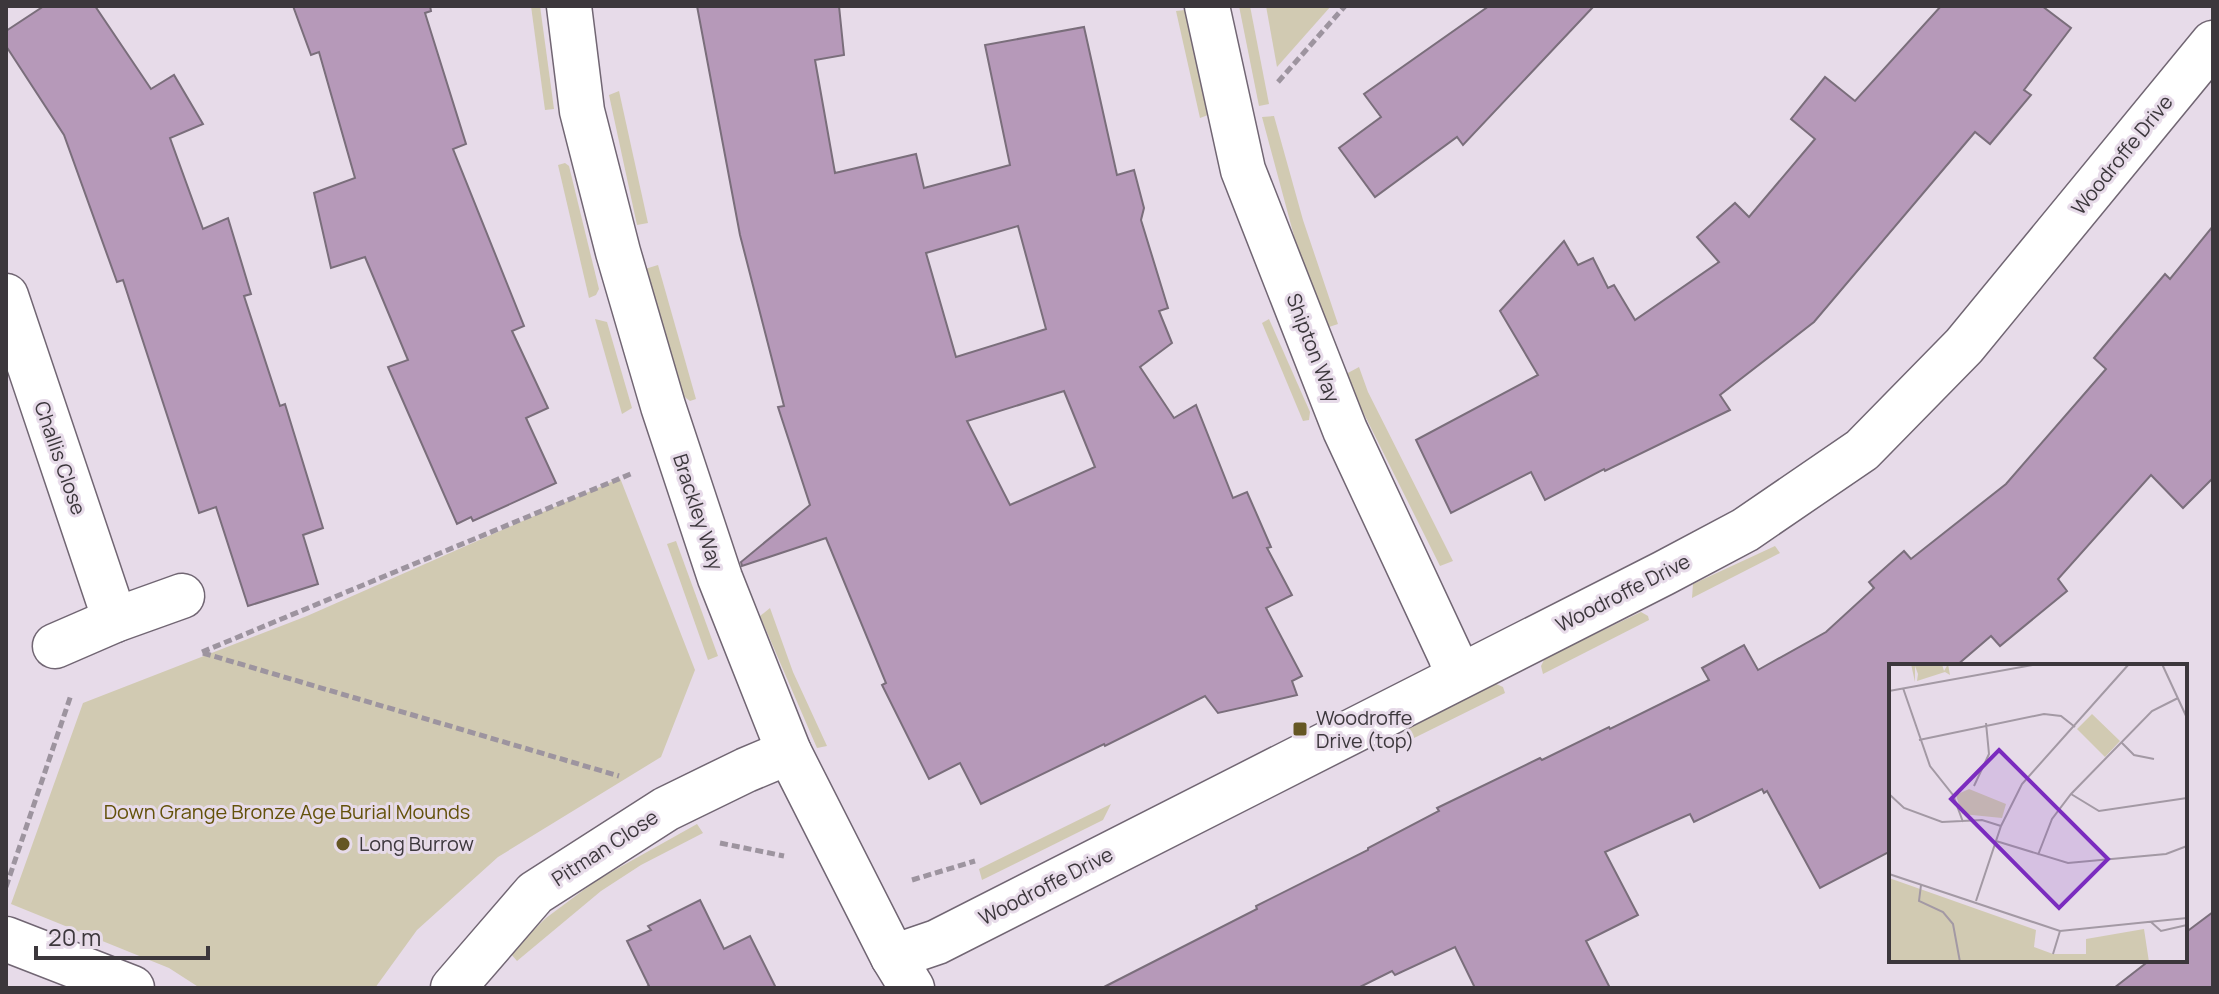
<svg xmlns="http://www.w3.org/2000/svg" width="2219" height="994" viewBox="0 0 2219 994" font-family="Manrope,sans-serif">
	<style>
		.green { fill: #d1cab2 }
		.building { fill: #b699b9; stroke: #7a6e7b; stroke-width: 2; fill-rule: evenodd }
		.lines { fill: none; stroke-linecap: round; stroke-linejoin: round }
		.street-casing { stroke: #716673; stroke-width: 47 }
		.path { stroke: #9d949f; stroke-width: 5; stroke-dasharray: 8 4; stroke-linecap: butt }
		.street { stroke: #fff; stroke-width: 44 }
		.poi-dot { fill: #655623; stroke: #e7dbe9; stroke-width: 3 }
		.labels { text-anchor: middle; stroke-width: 6; stroke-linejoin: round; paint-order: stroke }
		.street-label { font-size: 20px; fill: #3c373c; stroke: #e7dbe9 }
		.poi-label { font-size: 20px; fill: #3c373c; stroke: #e7dbe9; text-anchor: start }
		.park-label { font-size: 20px; fill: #63510a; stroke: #e7dbe9 }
		.inset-road { fill: none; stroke: #a399a4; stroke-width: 2 }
		.view { fill: #7b2cbf; fill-opacity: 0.15; stroke: #7b2cbf; stroke-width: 4 }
		.inset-edge { fill: none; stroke: #3c373c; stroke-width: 4 }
	</style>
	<rect width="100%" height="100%" fill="#e7dbe9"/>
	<!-- green -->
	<g class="green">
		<polygon points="531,6 540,6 554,109 545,110"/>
		<polygon points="1239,6 1250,6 1269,104 1259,106"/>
		<polygon points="1266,6 1331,6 1277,67"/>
		<polygon points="1185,10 1191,14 1210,110 1208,115 1200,118 1176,11"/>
		<polygon points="619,91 648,223 637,225 609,95"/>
		<polygon points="1274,116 1303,220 1338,324 1326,328 1301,262 1262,117"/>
		<polygon points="565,163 569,166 599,289 596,295 589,298 558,165"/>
		<polygon points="658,265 696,399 690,401 682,395 645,269"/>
		<polygon points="595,319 607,322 632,408 622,414"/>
		<polygon points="1269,319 1310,412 1309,420 1303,421 1262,323"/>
		<polygon points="1359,367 1368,392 1453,561 1440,566 1355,396 1346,374"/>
		<polygon points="620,478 695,670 661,757 498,857 417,930 375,988 200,988 169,968 11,904 83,703 307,616"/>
		<polygon points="676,541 718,656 708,660 667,544"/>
		<polygon points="1775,546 1780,553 1692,598 1693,584"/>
		<polygon points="770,608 793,672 827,746 817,748 760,616"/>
		<polygon points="1641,612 1648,616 1649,620 1543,674 1541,666 1545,658"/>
		<polygon points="1494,683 1503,687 1505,693 1406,742 1403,730"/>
		<polygon points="1111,804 1103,820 982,880 979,869"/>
		<polygon points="697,824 703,833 641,865 601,891 517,961 511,954 515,948 546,918 597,880"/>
	</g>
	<!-- building -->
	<g class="building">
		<polygon points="44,6 95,6 151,89 174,75 203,124 170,138 203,229 228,218 251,294 244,296 280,406 285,404 323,528 303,535 318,584 248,606 216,507 199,513 123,280 117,282 64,135 6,46 6,31"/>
		<polygon points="293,6 430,6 431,11 425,13 466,144 453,149 524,326 512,331 548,408 526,418 556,483 473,521 471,517 457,524 388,367 408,360 365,257 331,268 314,193 355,178 319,52 311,55"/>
		<path d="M697,6H839L844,55L815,60L835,173L916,154L924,188L1010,165L985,45L1084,27L1117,175L1134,170L1144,208L1141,220L1168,308L1159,311L1172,343L1140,367L1174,418L1196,405L1233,498L1247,492L1271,547L1267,548L1292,595L1266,608L1302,676L1292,681L1297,695L1218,713L1205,696L1105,746L1104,744L981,804L960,763L929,779L882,685L886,683L826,538L742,566L741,562L810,505L778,407L784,406L740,235ZM1018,226L1046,329L956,357L926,253ZM1064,391L1095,467L1010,505L967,421Z"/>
		<polygon points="1489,6 1594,6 1463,145 1457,137 1375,197 1339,148 1381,117 1364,94"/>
		<polygon points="1941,6 2042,6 2071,28 2024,90 2031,95 1990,144 1975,132 1814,322 1720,395 1730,410 1605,471 1604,469 1545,500 1531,472 1451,513 1416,440 1538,375 1500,311 1564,241 1578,265 1593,258 1608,288 1614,285 1635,320 1719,262 1697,237 1735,203 1749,217 1815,139 1791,119 1825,77 1855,101"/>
		<polygon points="2213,226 2213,478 2183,508 2151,475 2058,579 2067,591 2000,646 1991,636 1956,666 1891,666 1891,851 1820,888 1767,791 1764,793 1762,789 1694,822 1690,814 1605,852 1638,915 1586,941 1610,988 1475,988 1455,947 1395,975 1392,971 1358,988 1102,988 1257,909 1256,906 1368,850 1368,848 1439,811 1437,808 1540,758 1542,760 1609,727 1610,729 1709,680 1702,668 1744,645 1758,670 1826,632 1874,588 1869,582 1904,551 1911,559 2006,484 2106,369 2094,358 2165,274 2170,279"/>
		<polygon points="700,900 724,949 750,936 776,988 644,988 649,986 627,941 651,930 648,926"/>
		<polygon points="2213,912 2213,988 2114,988 2150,960 2185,960 2185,933"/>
	</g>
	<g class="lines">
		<!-- street casing -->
		<g class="street-casing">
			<g id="street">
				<polyline points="569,6 582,111 618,252 663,406 720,578 789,752 893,957 912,988"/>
				<polyline points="1207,6 1243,170 1345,430 1450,655 1458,677"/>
				<polyline points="6,296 115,620"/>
				<polyline points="55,646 115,620 182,596"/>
				<polyline points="6,939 132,988"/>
				<polyline points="893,957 937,942 1664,573 1745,530 1862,450 1964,346 2213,43"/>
				<polyline points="453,988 535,893 666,809 746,770 789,752"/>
			</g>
		</g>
		<!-- path -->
		<g class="path">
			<polyline points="1278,82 1345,6"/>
			<polyline points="202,652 633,473"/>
			<polyline points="203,653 619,776"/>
			<polyline points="720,843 784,856"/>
			<polyline points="912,880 975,861"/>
			<polyline points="6,887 71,695"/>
		</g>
		<!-- street -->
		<use href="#street" class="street"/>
	</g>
	<!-- markers -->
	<g class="poi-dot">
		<rect x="1292" y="721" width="16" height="16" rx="4"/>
		<circle cx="343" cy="844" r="8"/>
	</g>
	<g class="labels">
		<!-- street labels -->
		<g class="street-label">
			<text transform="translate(2122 155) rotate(-51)" y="7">Woodroffe Drive</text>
			<text transform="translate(1313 348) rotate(69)" y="7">Shipton Way</text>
			<text transform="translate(60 458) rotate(71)" y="7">Challis Close</text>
			<text transform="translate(698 512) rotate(72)" y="7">Brackley Way</text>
			<text transform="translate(1623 593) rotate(-27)" y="7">Woodroffe Drive</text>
			<text transform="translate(605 848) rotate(-33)" y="7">Pitman Close</text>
			<text transform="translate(1046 886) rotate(-27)" y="7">Woodroffe Drive</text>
		</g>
		<!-- poi labels -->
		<g class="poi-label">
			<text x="1316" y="725">Woodroffe<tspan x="1316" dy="23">Drive (top)</tspan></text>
			<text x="359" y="851">Long Burrow</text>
		</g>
		<!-- park labels -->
		<g class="park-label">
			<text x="287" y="819">Down Grange Bronze Age Burial Mounds</text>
		</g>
	</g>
	<!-- overview -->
	<g transform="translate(1889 664)">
		<rect width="298" height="298" fill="#e7dbe9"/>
		<path d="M22,0H53L55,7L59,0L61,11L56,8L28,17L29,10L26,2V18ZM203,50L231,77L216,93L188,65ZM80,125L117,140L113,154L73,150L67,131ZM0,214L147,266L145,283L164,290H197V275L255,265L260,298H0Z" fill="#d1cab2"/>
		<path class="inset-road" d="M273,0L298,54M14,24L41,102L64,131L74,158M0,27L149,0M30,76L155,50L172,52L186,63M233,79L245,91L265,95M85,122L100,90L97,59M0,130L15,144L53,158L93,156L112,162M182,130L210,147L298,134M107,177L179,199L277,190L298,182M149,191L163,155L182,130L263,47L289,34M0,210L171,267L298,254M32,221L30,237L54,248L64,260L71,298M87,237L112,162L133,120L240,0M262,258L272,267L298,261M164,290L171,267"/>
		<path class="view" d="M110,86L219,195L170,244L62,135Z"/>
		<rect width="298" height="298" class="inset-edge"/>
	</g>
	<!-- border -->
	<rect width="2219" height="994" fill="none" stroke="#3c373c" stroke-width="16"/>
	<!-- scale -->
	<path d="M36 946v12h172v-12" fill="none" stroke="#3c373c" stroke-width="4"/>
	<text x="48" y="946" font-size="24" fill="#3c373c" stroke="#e7dbe9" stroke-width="6" paint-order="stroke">20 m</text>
</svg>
